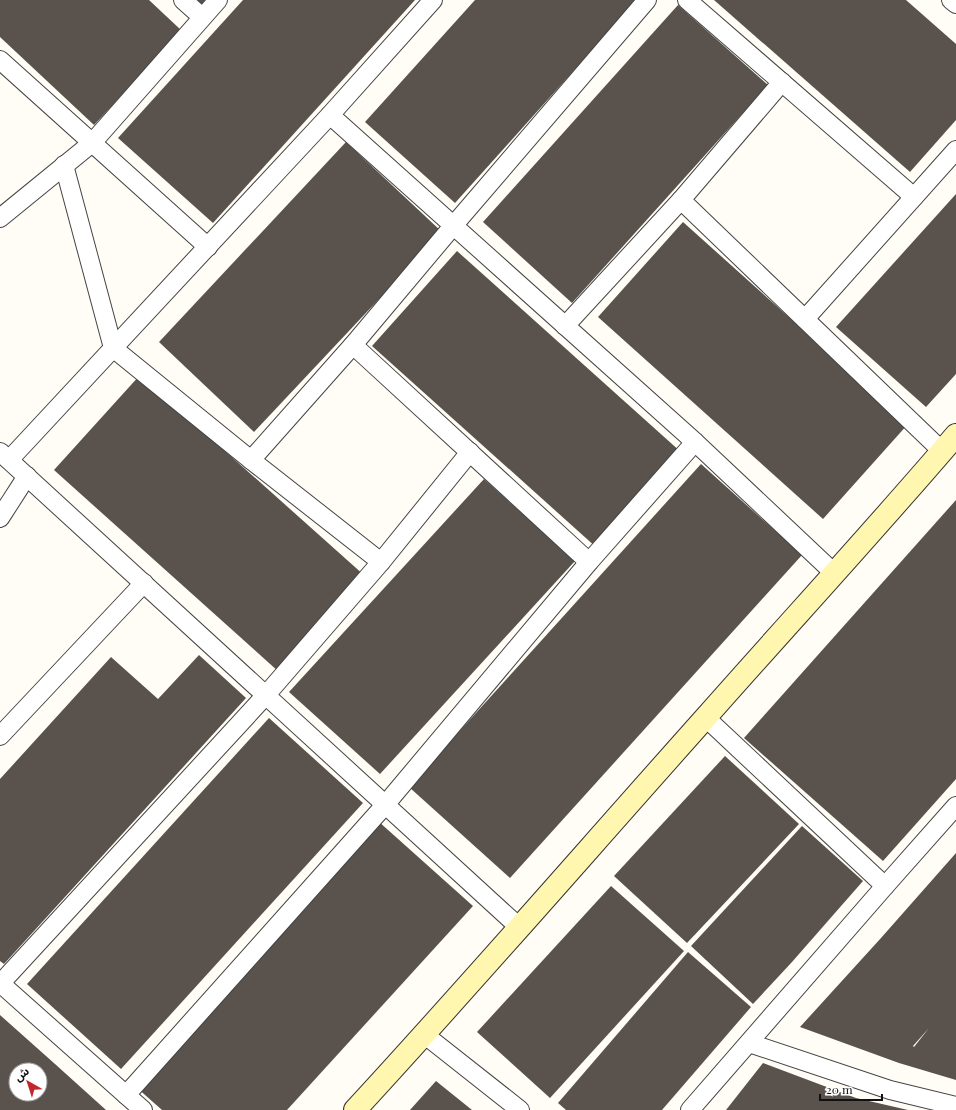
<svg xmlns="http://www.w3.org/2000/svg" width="956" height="1110" viewBox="0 0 956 1110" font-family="'Playfair Display','Noto Sans Arabic',serif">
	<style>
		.building { fill: #5a524d; fill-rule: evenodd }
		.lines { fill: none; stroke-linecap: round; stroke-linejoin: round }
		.street-casing { stroke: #444; stroke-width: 20 }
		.secondary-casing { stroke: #333; stroke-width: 24 }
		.street { stroke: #fff; stroke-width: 18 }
		.secondary { stroke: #fff6b0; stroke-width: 22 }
	</style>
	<rect width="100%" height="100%" fill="#fffdf5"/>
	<!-- building -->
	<g class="building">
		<polygon points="0,0 149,0 182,31 94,125 0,37"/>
		<polygon points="187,0 207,0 197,10"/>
		<polygon points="243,0 415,0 213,223 118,138"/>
		<polygon points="475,0 637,0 455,203 365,122"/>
		<polygon points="714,0 906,0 956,44 956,120 910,172"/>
		<polygon points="678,5 768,85 572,303 483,222"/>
		<polygon points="346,142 442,232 254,432 159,342"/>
		<polygon points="956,194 956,374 926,407 836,327"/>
		<polygon points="683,222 908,424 823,519 598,317"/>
		<polygon points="457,251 682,453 597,548 372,346"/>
		<polygon points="140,375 365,576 279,672 54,470"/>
		<polygon points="701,464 802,555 510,878 409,787"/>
		<polygon points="484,479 575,561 380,774 289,692"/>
		<polygon points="956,500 956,779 883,861 744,738"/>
		<polygon points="199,655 246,698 4,964 0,961 0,779 111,657 158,699"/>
		<polygon points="269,718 363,803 121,1069 27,984"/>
		<polygon points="725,756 799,824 687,943 614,876"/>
		<polygon points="378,821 473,906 287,1110 162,1110 136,1087"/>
		<polygon points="802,826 863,881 792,962 753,1004 691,946"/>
		<path d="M956,853V1080L899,1063L800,1027L881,938ZM929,1028L914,1047L913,1046Z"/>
		<polygon points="611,886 684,951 550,1098 477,1032"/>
		<polygon points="688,952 751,1007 662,1110 566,1110 558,1103"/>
		<path d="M0,1015L55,1064L106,1110H0ZM16,1070H40V1094H16Z"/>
		<polygon points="763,1063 856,1098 908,1110 726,1110"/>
		<polygon points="436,1081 472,1110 410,1110"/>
	</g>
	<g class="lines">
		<!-- street casing -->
		<g class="street-casing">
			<g id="street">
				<polyline points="183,0 202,17"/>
				<polyline points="687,0 914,197"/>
				<polyline points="951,0 956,4"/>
				<polyline points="0,60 208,247"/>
				<polyline points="330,115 695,442 834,573"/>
				<polyline points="64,165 113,348 251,460 381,562"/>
				<polyline points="681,200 942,451"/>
				<polyline points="0,218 92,143 218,0"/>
				<polyline points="805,319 956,150"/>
				<polyline points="565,326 681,200 782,82"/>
				<polyline points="353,345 589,562"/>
				<polyline points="0,452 520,928"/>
				<polyline points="9,460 330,115 433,0"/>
				<polyline points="251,460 353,345 453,226 647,0"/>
				<polyline points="0,518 27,476"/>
				<polyline points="705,717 885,886"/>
				<polyline points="0,736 144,583"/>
				<polyline points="0,983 143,1110"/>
				<polyline points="0,984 266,695 381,562 470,452"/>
				<polyline points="425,1035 520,1110"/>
				<polyline points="749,1043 890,1090 956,1106"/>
				<polyline points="126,1095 385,805 589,562 695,442"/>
				<polyline points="690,1110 885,886 956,806"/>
			</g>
		</g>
		<!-- secondary casing -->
		<g class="secondary-casing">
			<path id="secondary" d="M355,1110C474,981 589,848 706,717C789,623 874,531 956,435"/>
		</g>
		<!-- street -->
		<use href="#street" class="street"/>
		<!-- secondary -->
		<use href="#secondary" class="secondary"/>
	</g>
	<!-- north arrow -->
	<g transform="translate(28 1082) rotate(321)"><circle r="19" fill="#ffffff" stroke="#a0a0a0"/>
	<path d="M0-3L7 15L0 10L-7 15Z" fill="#c4262e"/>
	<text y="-6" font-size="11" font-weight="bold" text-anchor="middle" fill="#111111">ش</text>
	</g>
	<!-- scale -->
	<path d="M820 1094v6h62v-6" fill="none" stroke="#111111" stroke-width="2"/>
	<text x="826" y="1094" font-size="12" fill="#111111" stroke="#ffffff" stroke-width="3" paint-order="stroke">20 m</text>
</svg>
